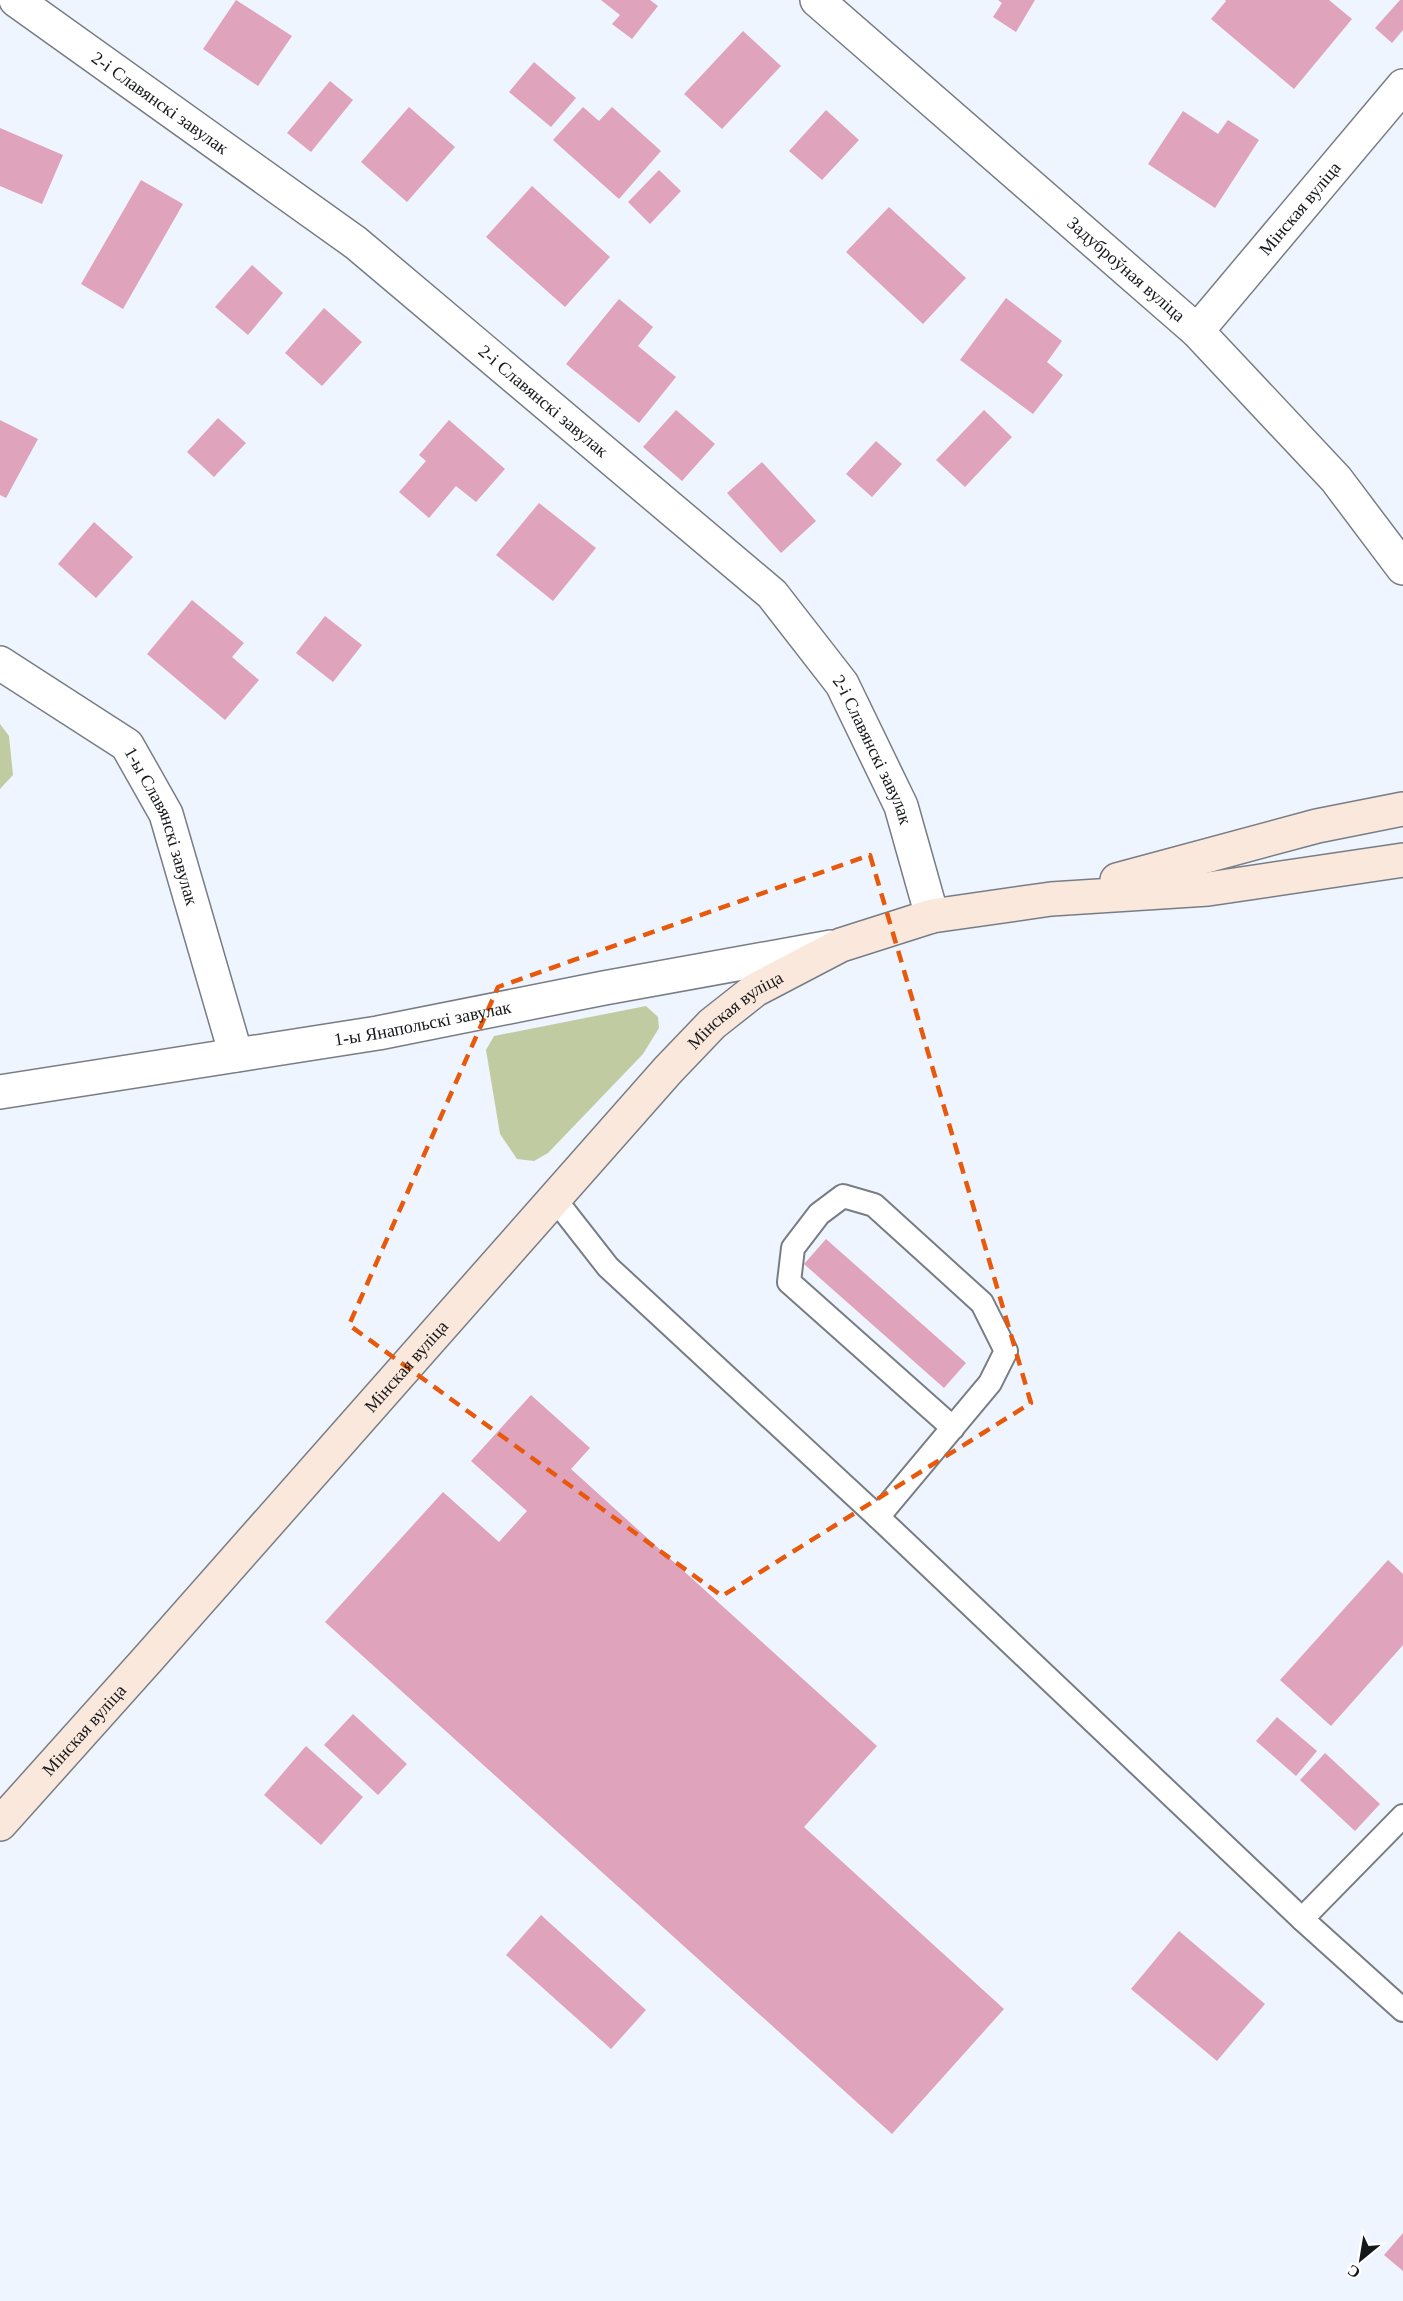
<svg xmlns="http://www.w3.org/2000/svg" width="1403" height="2301" viewBox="0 0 1403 2301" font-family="'Times New Roman',serif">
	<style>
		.green { fill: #c1cba1 }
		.building { fill: #dfa3bc }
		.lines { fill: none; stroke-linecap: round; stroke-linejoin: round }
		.service-casing { stroke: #787d85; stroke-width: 26 }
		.minor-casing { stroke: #787d85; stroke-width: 36 }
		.secondary-casing { stroke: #787d85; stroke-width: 36 }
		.service { stroke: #fff; stroke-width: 22 }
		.minor { stroke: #fff; stroke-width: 33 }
		.secondary { stroke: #fbe8dc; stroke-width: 33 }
		.marked { fill: none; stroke: #e8590c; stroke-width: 4.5; stroke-dasharray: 12 8; stroke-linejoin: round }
		.labels { text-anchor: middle; stroke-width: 4.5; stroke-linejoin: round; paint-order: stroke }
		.street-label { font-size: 18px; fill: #15171a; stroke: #fff }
	</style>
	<rect width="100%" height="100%" fill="#eff5fe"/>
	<!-- green -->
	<g class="green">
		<polygon points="0,724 9,736 13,775 0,789"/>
		<polygon points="646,1006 658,1017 659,1028 643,1054 548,1153 534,1161 517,1159 500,1134 486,1050 494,1036"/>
	</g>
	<!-- building -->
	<g class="building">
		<polygon points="236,0 292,36 258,86 203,49"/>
		<polygon points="601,0 650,0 658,6 632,39 612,24 620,15"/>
		<polygon points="998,0 1035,0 1016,32 993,17 1002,3"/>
		<polygon points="1225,0 1329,0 1352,19 1294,89 1211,19 1226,1"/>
		<polygon points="1400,0 1403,0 1403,30 1392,43 1375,28"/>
		<polygon points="743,31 781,66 722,129 684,94"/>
		<polygon points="534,62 576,98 551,127 509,92"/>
		<polygon points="330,81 353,100 311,152 287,133"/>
		<polygon points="409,107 455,147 407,202 361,162"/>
		<polygon points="583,107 599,121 612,107 661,151 619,199 553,140"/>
		<polygon points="826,110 859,140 822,180 789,151"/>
		<polygon points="1183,111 1218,134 1228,120 1259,140 1215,208 1148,164"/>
		<polygon points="0,128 63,155 42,204 0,186"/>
		<polygon points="659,170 681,191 650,224 628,202"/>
		<polygon points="141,180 183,204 123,309 81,284"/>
		<polygon points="532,186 610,257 565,307 486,237"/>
		<polygon points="889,207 966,278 923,324 846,252"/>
		<polygon points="252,265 283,293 248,335 215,307"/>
		<polygon points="1006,298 1062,341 1047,362 1063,375 1033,414 960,360"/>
		<polygon points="619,299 653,327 638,346 676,377 639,423 566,364"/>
		<polygon points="324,308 362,342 322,386 285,353"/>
		<polygon points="676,410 715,444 682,481 643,447"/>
		<polygon points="984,410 1012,437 965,487 936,460"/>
		<polygon points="218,418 246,443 214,477 187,452"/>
		<polygon points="0,420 38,439 6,498 0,495"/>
		<polygon points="449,420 505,469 476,502 456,486 429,518 399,492 426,461 419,455"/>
		<polygon points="876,441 902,464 872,497 846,474"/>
		<polygon points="762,462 816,521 781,553 727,493"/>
		<polygon points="539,503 596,548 553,601 496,555"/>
		<polygon points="94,522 133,557 96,598 58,564"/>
		<polygon points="192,600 244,643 232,657 259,680 225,720 147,654"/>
		<polygon points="325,616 362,645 333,682 296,653"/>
		<polygon points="826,1239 966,1363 944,1388 804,1264"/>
		<polygon points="531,1395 590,1448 571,1469 877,1746 804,1827 1004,2009 892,2134 325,1622 443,1492 499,1542 527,1511 471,1461"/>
		<polygon points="1388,1560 1403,1574 1403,1645 1331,1726 1280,1680"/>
		<polygon points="353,1714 407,1764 378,1795 324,1745"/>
		<polygon points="1277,1717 1317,1751 1296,1776 1256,1741"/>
		<polygon points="306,1746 363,1797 321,1845 264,1795"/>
		<polygon points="1325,1753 1380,1804 1355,1831 1300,1780"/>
		<polygon points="541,1915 646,2010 611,2049 506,1955"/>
		<polygon points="1179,1931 1265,2004 1217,2061 1131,1989"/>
		<polygon points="1403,2233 1403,2271 1384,2255"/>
	</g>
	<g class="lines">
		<!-- service casing -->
		<g class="service-casing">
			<g id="service">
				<polyline points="554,1198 608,1267 878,1517 1302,1919 1403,2010"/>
				<polyline points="878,1517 990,1383 1006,1351 982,1303 874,1205 843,1196 819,1214 793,1248 789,1282 953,1428"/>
				<polyline points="1302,1919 1403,1816"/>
			</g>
		</g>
		<!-- minor casing -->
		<g class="minor-casing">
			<g id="minor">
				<path id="s1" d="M16,0L356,243L772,594L842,684L901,806L932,916"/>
				<path id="s2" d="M817,0L1197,331L1336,479L1403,568"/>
				<path id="s3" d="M1197,331L1403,86"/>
				<path id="s4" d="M0,663L127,745L166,814L236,1055"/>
				<path id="s5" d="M0,1092L378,1033L604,988L831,947"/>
			</g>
		</g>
		<!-- secondary casing -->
		<g class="secondary-casing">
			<g id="secondary">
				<polyline points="1117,880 1317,826 1403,809"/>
				<path id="s6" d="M0,1824L147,1660L668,1070L712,1024L755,990L841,945L932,916L1051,899L1208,889L1403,860"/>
			</g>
		</g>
		<!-- service -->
		<use href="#service" class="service"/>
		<!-- minor -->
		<use href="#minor" class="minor"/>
		<!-- secondary -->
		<use href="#secondary" class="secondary"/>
	</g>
	<!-- marked area -->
	<path class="marked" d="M870,855L1031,1403L722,1596L349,1325L498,987Z"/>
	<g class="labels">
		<!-- street labels -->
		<g class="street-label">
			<text dy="6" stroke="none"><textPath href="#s1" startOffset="177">2-і Славянскі завулак</textPath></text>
			<text dy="6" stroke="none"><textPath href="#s3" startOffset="160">Мінская вуліца</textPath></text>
			<text dy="6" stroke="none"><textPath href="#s2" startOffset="410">Задуброўная вуліца</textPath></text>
			<text dy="6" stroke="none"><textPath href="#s1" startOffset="663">2-і Славянскі завулак</textPath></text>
			<text dy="6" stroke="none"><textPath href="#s1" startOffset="1149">2-і Славянскі завулак</textPath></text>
			<text dy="6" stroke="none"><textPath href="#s4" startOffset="240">1-ы Славянскі завулак</textPath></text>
			<text dy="6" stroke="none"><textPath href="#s6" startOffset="1098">Мінская вуліца</textPath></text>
			<text dy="6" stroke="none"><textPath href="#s5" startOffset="428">1-ы Янапольскі завулак</textPath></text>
			<text dy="6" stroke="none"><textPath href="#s6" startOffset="612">Мінская вуліца</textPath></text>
			<text dy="6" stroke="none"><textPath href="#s6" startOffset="126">Мінская вуліца</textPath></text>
		</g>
	</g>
	<!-- north arrow -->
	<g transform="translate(1361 2259) rotate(210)" stroke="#ffffff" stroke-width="4.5" paint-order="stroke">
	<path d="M0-4.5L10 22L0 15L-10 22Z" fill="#15171a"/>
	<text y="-9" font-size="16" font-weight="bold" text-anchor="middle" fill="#15171a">С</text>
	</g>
</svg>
